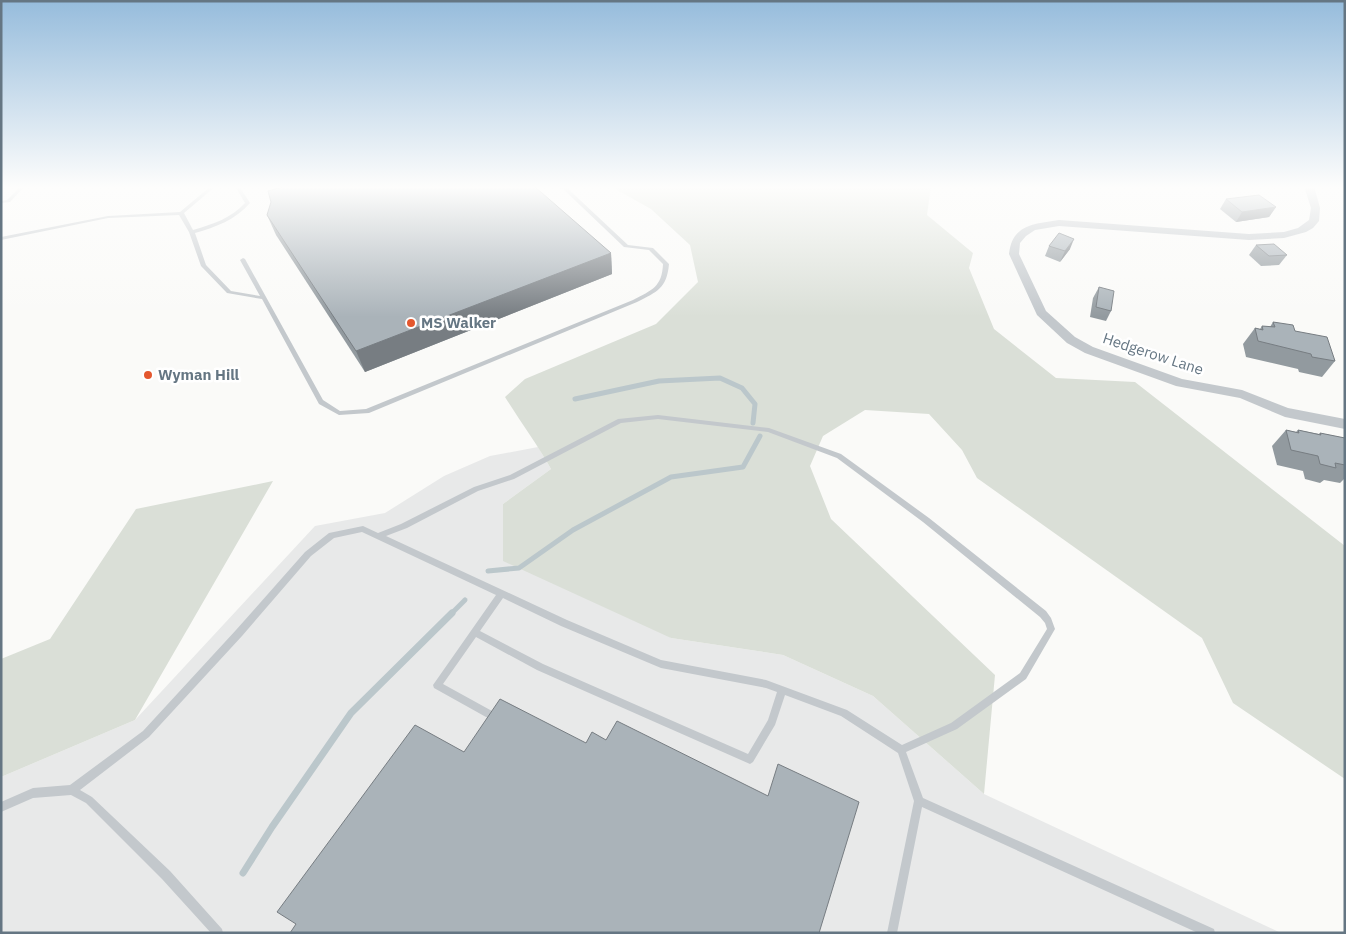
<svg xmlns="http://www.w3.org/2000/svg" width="1346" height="934" viewBox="0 0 1346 934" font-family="'IBM Plex Sans',sans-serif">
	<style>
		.built { fill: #e8e9e9 }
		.green { fill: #dadfd7 }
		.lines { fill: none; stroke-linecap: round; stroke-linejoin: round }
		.stream-far1 { stroke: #bbc7cb; stroke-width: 5 }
		.stream { stroke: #bbc7cb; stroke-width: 7 }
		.service { fill: #c3c8cc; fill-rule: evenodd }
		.minor { fill: #c3c8cc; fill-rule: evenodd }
		.wall { fill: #929a9f }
		.shaded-wall { fill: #777d82 }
		.building { fill: #aab3b9; stroke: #777d82 }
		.poi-dot { fill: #e4572e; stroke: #fff; stroke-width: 2 }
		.labels { text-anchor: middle; stroke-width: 5; stroke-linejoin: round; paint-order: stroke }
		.poi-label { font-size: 15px; font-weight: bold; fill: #657683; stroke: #fff; text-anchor: start }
		.street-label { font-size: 15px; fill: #657683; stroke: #fff }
	</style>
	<rect width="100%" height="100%" fill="#fafaf8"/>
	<!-- built -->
	<polygon class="built" points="538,447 551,469 503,504 671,638 783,655 873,696 984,794 1281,933 1,933 1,777 135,720 315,526 385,513 444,476 490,456"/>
	<!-- green -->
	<g class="green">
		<path d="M610,186H931L927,215L973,253L969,268L994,329L1056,378L1135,382L1345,546V779L1233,703L1202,638L977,478L962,450L929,414L865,410L823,436L810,466L831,519L995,675L984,794L873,696L783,655L671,638L503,561V504L551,469C537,444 520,421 505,397L525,379L656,324L698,282L690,245L651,209Z"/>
		<polygon points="273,481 135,720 1,777 1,659 50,639 136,509"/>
	</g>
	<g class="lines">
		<!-- stream-far1 -->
		<g class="stream-far1">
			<polyline points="575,399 659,381 720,378 742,388 755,404 753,423"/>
			<polyline points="488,571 519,568 573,530 671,477 743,467 760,436"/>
			<polyline points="450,615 465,600"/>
		</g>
		<!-- stream -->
		<polyline class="stream" points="243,873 272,827 351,713 452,613"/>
		<!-- service -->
		<g class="service">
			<polygon points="21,186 25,186 10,202 1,203 1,201 7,200"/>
			<path d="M211,186H216L184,213L193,230C214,224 231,218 245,203L235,186H239L250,203C235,220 216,227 195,233L206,265L231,291L260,296L240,260L243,258L245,259L323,400L340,411L366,409L633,300C652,290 662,287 663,264L649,250L624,247L560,186H565L628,245L653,248L669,264C667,288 657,292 637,302L369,413L339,415L319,404L262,299L227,293L201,266L189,232L179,215L108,218L1,240V237L108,216L180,212Z"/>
			<path d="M658,415L769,428L841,454L929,518L1046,611L1051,618L1055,629L1026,679L957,729L906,752L923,798L1214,929L1215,933H1198L922,807L897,933H887L914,801L898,753L841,716L785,695L775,725L753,762L750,764L537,670L476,637L443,684L492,711L493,714L492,717L489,718L486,717L434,688L433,685L496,595L362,532L334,538L311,556L242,636L149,737L80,790L92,797L170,871L222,929L223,933H211L162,879L86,803L71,795L33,798L1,812V802L33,788L70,785L143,731L236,630L305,552L329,533L363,526L378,533L401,524L474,487L510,475L618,419ZM658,419L768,432L837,458L923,522L1040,617L1045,623L1047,629L1020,673L951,723L902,745L847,710L766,680L661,660L567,620L386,536L407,528L478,491L514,479L621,423ZM503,598L561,626L661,668L766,688L777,692L768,720L748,754L543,664L480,631Z"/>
		</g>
		<!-- minor -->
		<path class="minor" d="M1304,186H1314L1320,208L1319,221L1313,228L1306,232L1284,238L1249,240L1059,226L1035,230L1026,236L1020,243L1019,254L1046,311L1075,337L1093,347L1182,379L1242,390L1288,408L1345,419V429L1285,417L1240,398L1176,386L1085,353L1067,343L1037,315L1009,254C1012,224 1035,224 1059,220L1249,234L1284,232L1298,228L1309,220L1311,208Z"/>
	</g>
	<!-- wall -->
	<g class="wall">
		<polygon points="1226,199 1276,207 1269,217 1236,222 1220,209"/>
		<polygon points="267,215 611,253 612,274 365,372 276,235"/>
		<polygon points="1256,245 1287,255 1279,265 1261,266 1249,255"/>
		<polygon points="1049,246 1070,249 1060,262 1045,256"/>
		<polygon points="1099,287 1111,311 1106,321 1090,317 1093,298"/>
		<polygon points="1273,322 1295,331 1335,361 1322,377 1299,372 1298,369 1246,357 1243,344 1255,328 1260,329 1262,326 1270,327"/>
		<polygon points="1286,430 1296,432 1298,430 1319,434 1320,433 1345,438 1345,478 1340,483 1324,480 1320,483 1305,479 1303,471 1277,465 1272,446"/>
	</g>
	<!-- shaded-wall -->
	<g class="shaded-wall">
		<polygon points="1276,207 1269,217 1236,222 1242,212"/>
		<polygon points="1074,239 1070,249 1060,262 1065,251"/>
		<polygon points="611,253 612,274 365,372 356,351"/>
	</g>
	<!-- building -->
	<g class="building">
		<polygon points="286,186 534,186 611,253 356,351 267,215 271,202 268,191"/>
		<polygon points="1259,195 1276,207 1242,212 1226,199"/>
		<polygon points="1059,233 1074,239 1065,251 1049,246"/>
		<polygon points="1274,244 1287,255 1269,256 1256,245"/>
		<polygon points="1099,287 1114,291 1111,311 1096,307"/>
		<polygon points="1273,322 1293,325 1295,331 1327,337 1335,361 1312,357 1311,354 1258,341 1255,328 1263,330 1262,326 1275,327"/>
		<polygon points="1286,430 1299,433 1298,430 1321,435 1320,433 1345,438 1345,465 1335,463 1336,468 1320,464 1318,456 1291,450"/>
		<polygon points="500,699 586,743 592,732 606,740 617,721 768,796 778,764 859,802 819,933 290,933 296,924 277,912 415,725 464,752"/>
	</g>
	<!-- sky -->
	<linearGradient id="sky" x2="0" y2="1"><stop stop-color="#96bcdc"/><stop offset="0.59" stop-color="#fdfdfc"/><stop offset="1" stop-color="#fdfdfc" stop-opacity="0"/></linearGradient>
	<rect width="1346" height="317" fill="url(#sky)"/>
	<!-- markers -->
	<g class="poi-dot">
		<circle cx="411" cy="323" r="5"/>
		<circle cx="148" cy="375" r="5"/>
	</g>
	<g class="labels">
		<!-- poi labels -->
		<g class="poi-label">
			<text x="421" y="328">MS Walker</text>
			<text x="158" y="380">Wyman Hill</text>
		</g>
		<!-- street labels -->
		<g class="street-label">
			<text transform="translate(1153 354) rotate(18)" y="5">Hedgerow Lane</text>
		</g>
	</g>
	<!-- border -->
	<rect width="1346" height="934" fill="none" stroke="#657683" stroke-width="5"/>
</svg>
